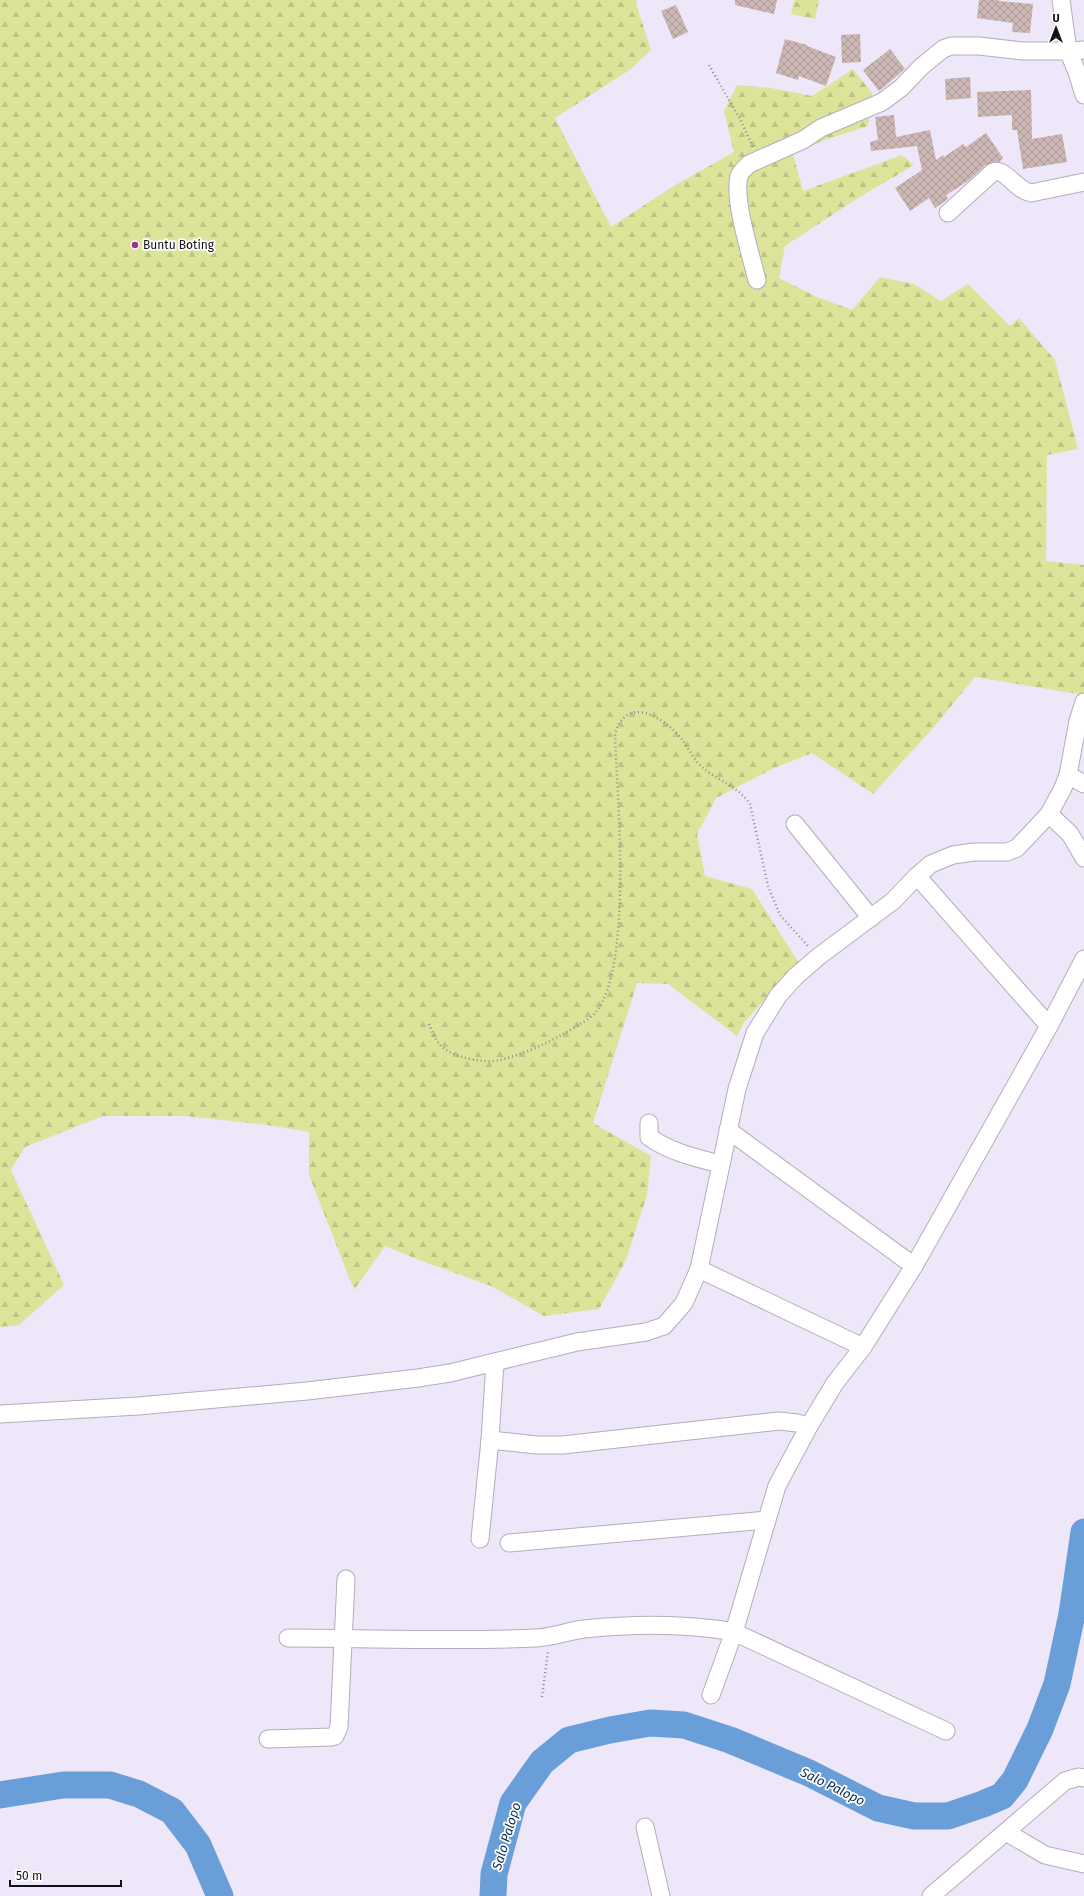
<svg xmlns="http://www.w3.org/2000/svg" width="1084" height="1896" viewBox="0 0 1084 1896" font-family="'Fira Sans',sans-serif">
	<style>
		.forest { fill: url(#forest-firs) }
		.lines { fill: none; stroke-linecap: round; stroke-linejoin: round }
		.river { stroke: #699ed9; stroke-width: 27 }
		.building { fill: url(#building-cross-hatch) }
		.minor-casing { stroke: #b3adbe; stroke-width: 19 }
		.path { stroke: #908b98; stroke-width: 2.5; stroke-dasharray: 1 3; stroke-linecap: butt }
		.minor { stroke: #fff; stroke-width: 17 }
		.poi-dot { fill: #9f3292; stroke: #fff; stroke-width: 1.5 }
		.labels { text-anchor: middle; stroke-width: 3.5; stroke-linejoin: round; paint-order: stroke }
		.poi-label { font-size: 12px; fill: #121016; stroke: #fff; text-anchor: start }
		.water-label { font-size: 13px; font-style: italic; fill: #042b50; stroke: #fff }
	</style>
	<defs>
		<pattern id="forest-firs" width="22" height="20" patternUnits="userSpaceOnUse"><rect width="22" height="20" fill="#dde499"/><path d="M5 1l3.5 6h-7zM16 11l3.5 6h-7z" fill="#bdc383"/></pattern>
		<pattern id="building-cross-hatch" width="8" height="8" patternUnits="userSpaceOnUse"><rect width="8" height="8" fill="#cbb6b3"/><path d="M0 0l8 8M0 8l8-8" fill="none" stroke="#ad9b99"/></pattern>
	</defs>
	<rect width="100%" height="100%" fill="#ede7f9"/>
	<!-- forest -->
	<g class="forest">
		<polygon points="0,0 637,0 636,3 651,50 631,69 555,118 611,227 672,187 734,152 724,111 737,85 771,88 812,96 853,69 872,93 868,126 828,139 793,154 803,191 902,155 914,165 858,198 785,246 779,278 817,297 852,310 880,277 914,284 941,301 968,284 1010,326 1019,318 1055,360 1078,449 1047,455 1046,561 1084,565 1084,702 1078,694 975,677 933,728 873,794 812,753 772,769 716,798 697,834 705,876 752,889 799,963 745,1021 737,1036 668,984 637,983 593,1123 651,1156 647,1195 626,1260 599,1309 544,1316 491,1286 419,1260 385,1246 354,1290 309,1175 309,1132 268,1125 186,1116 103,1116 25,1147 11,1170 64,1285 19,1325 0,1327"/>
		<polygon points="794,0 819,0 815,19 791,14"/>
	</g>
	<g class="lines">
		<!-- river -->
		<g class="river">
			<polyline points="0,1795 63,1785 110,1785 139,1794 172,1811 198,1845 220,1896"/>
			<polyline points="493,1896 494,1874 513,1803 542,1762 569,1740 610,1730 650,1723 684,1725 730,1740 809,1773 878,1808 914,1816 948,1816 983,1804 1002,1796 1015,1780 1040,1729 1057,1684 1072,1614 1084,1532"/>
		</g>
	</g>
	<!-- building -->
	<g class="building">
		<polygon points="735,0 777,0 774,14 735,5"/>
		<polygon points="979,0 999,0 999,1 1033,4 1030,33 1012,32 1013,23 977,18"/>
		<polygon points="676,5 688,32 673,39 661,11"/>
		<polygon points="860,34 861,62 842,63 841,35"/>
		<polygon points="785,39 807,45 807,46 836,57 826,86 799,76 798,80 776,73"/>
		<polygon points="890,49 905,69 879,91 863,70"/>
		<polygon points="970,77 971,98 946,100 945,79"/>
		<polygon points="1031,90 1032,139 1062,134 1067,162 1023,169 1017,130 1012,130 1012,115 978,117 977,92"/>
		<polygon points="894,115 896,137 930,130 936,160 943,155 944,157 963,144 966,147 986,133 1003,158 999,162 986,165 968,181 946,195 948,199 935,208 929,198 910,211 895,188 922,170 917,146 871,151 870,142 878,140 875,117"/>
	</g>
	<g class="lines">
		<!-- minor casing -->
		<g class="minor-casing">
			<g id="minor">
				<polyline points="1061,0 1068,51 1077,72 1084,95"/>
				<path d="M948,213L993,172C1005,167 1015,190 1031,193L1084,182"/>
				<path d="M757,280C751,255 733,200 739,176C741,171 745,168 749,164L803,140L821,128L882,102L901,88L921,67L943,49L951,46H979L1023,51H1068L1084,50"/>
				<polyline points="1068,775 1084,784"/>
				<polyline points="1049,814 1070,834 1084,858"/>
				<polyline points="795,824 871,918"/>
				<polyline points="917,876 1049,1026"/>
				<path d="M649,1123V1137C670,1152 696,1158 720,1164"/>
				<polyline points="728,1130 914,1266"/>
				<polyline points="699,1269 863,1347"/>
				<polyline points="0,1414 138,1406 307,1391 418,1378 450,1373 577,1342 646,1332 664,1326 684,1303 699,1269 737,1089 755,1033 778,996 796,976 818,957 893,901 917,876 931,864 953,855 974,852 1007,852 1017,848 1049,814 1063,788 1068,775 1078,721 1084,702"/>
				<polyline points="490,1440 537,1445 563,1445 779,1421 797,1423 809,1426"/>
				<polyline points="480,1539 490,1440 495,1362"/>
				<polyline points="509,1543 767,1520"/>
				<path d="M288,1638C371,1638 454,1642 536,1638C553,1637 568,1631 584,1629C634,1624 684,1623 734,1632L946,1731"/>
				<polyline points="711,1695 734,1632 777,1486 809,1426 835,1383 863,1347 914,1266 1049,1026 1084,959"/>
				<polyline points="268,1739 331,1737 335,1736 339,1727 346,1579"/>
				<polyline points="645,1827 661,1896"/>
				<polyline points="1006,1832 1045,1855 1084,1864"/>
				<polyline points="931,1896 1065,1781 1079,1777 1084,1778"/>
			</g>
		</g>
		<!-- path -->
		<g class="path">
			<polyline points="709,65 741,121 753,147"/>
			<path d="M429,1024C432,1031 435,1039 440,1045C451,1057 484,1064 500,1060C528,1053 552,1041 577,1026C583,1022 591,1018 596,1012C633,966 617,796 615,734C626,695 662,716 680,737C688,747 693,759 702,767C715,779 736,786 747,800L750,804L768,886L780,915L808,946"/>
			<polyline points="542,1697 548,1651"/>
		</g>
		<!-- minor -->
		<use href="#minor" class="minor"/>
	</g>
	<!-- markers -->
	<circle class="poi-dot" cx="135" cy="245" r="4"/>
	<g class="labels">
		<!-- poi labels -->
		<g class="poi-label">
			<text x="143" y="249">Buntu Boting</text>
		</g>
		<!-- water labels -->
		<g class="water-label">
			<text transform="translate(833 1786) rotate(26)" y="5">Salo Palopo</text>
			<text transform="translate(506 1836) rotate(-73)" y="5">Salo Palopo</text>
		</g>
	</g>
	<!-- north arrow -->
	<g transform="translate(1056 28)" stroke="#ffffff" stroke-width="3" paint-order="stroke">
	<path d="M0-3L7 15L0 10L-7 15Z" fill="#121016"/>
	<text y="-6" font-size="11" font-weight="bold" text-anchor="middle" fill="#121016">U</text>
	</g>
	<!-- scale -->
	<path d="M10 1880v6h111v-6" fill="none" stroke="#121016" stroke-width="2"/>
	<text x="16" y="1880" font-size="12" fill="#121016" stroke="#ffffff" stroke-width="3" paint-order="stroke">50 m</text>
</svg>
